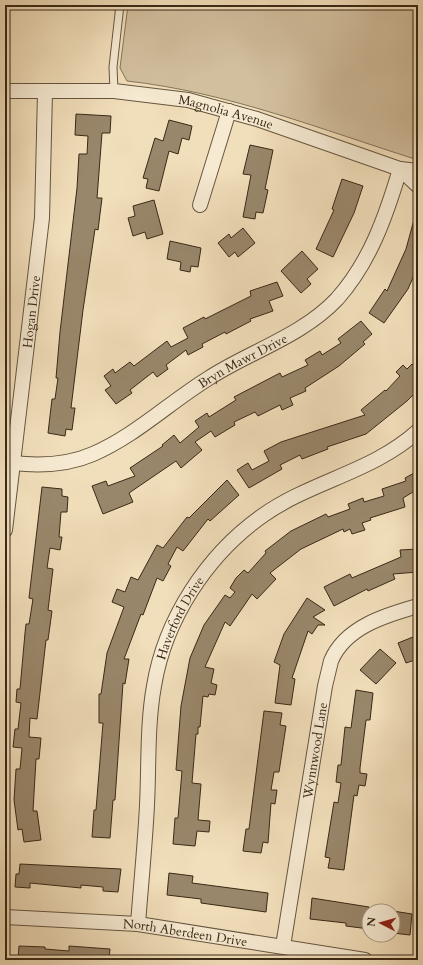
<svg xmlns="http://www.w3.org/2000/svg" width="423" height="965" viewBox="0 0 423 965" font-family="Cardo,serif">
	<style>
		.green { fill: #d2bf9e; stroke: #86745a }
		.building { fill: #99876b; stroke: #392916 }
		.lines { fill: none; stroke-linecap: round; stroke-linejoin: round }
		.service-casing { stroke: #67563f; stroke-width: 9 }
		.minor-casing { stroke: #67563f; stroke-width: 16 }
		.service { stroke: #f6ead2; stroke-width: 7 }
		.minor { stroke: #f6ead2; stroke-width: 14 }
		.labels { text-anchor: middle; stroke-width: 4; stroke-linejoin: round; paint-order: stroke }
		.street-label { font-size: 13px; fill: #392916; stroke: #f6ead2 }
	</style>
	<rect width="100%" height="100%" fill="#f1deba"/>
	<filter id="stains"><feTurbulence type="fractalNoise" baseFrequency=".005" numOctaves="4"/><feColorMatrix values="0 0 0 0 .2 0 0 0 0 .09 0 0 0 0 .02 0 0 0 .5 -.17"/></filter>
	<radialGradient id="worn" r=".72"><stop offset=".6" stop-color="#630" stop-opacity="0"/><stop offset="1" stop-color="#630" stop-opacity=".3"/></radialGradient>
	<!-- green -->
	<path class="green" d="M128,5H418V160C323,130 227,92 127,81L120,68Z"/>
	<!-- building -->
	<g class="building">
		<polygon points="76,114 111,116 110,133 102,133 97,198 102,198 98,230 95,229 83,310 71,408 75,408 72,430 66,429 65,436 48,433 52,399 55,399 58,378 56,378 60,332 77,188 79,154 87,154 88,136 75,135"/>
		<polygon points="169,120 192,126 189,140 182,138 178,154 169,151 159,191 146,188 148,179 143,178 155,138 163,141"/>
		<polygon points="250,145 273,150 265,189 268,190 263,213 256,212 255,219 243,217 251,175 243,174"/>
		<polygon points="342,179 363,186 354,213 333,257 316,249 334,210 332,209"/>
		<polygon points="154,200 163,234 147,239 145,232 133,236 128,218 135,216 133,206"/>
		<polygon points="415,216 418,216 418,266 408,289 384,323 369,313 385,289 387,291 406,249"/>
		<polygon points="243,228 255,243 238,257 235,252 229,257 218,243 229,234 231,238"/>
		<polygon points="170,241 201,248 198,267 191,266 190,272 180,270 181,262 167,259"/>
		<polygon points="302,251 318,269 307,279 311,284 301,293 281,271"/>
		<polygon points="277,282 283,296 269,301 273,311 250,319 251,321 226,334 225,332 202,344 203,347 188,355 186,350 166,365 168,369 157,377 153,372 130,390 132,393 116,404 105,390 111,386 104,376 113,369 115,373 130,362 134,366 167,341 171,347 188,338 183,328 204,317 205,319 251,296 250,291"/>
		<polygon points="361,321 372,334 363,342 365,344 339,366 305,388 306,391 290,398 293,405 282,410 280,405 258,416 255,412 234,422 235,425 215,437 211,431 195,442 202,450 181,468 176,461 129,493 133,502 103,514 92,486 106,481 108,486 135,476 130,468 163,446 162,445 174,435 180,443 199,427 195,421 207,413 209,417 236,400 234,397 280,373 282,377 308,365 305,360 320,351 322,355 341,343 338,339"/>
		<polygon points="412,364 418,370 418,390 407,401 366,434 327,447 328,449 302,459 300,455 280,465 282,469 249,488 237,470 248,463 252,470 269,461 264,451 281,442 365,415 361,410 385,390 386,391 400,376 396,372 403,365 407,369"/>
		<polygon points="418,471 418,489 403,498 405,507 370,518 371,520 362,523 365,530 352,534 350,529 344,532 343,529 301,549 270,573 276,579 257,599 252,594 230,626 225,622 205,667 214,669 211,683 217,685 215,695 209,694 208,697 203,696 200,727 198,727 198,734 196,734 192,783 201,784 198,820 210,821 209,832 197,831 195,846 173,844 175,818 178,818 182,771 176,770 181,706 190,658 204,625 225,595 230,598 235,592 230,588 236,578 244,570 248,573 266,553 265,551 291,531 326,514 328,517 350,509 348,504 363,498 364,502 384,496 382,489 406,481 405,478"/>
		<polygon points="227,480 239,495 210,521 208,519 183,551 177,547 168,564 171,566 163,581 157,578 143,615 141,614 124,659 129,659 125,684 123,683 115,800 113,800 110,838 92,837 94,810 96,810 103,723 99,723 99,694 101,694 107,653 124,607 112,602 117,589 125,592 131,577 138,580 157,545 163,548 187,517 189,518"/>
		<polygon points="42,487 62,489 62,496 68,497 67,512 61,512 59,537 62,537 60,550 50,548 47,568 53,569 48,610 52,611 48,640 46,640 37,719 30,718 29,737 41,738 39,759 36,759 33,811 37,811 41,840 24,842 22,829 18,830 14,800 16,769 20,769 22,748 13,747 15,729 18,729 21,703 16,702 17,689 20,689 25,633 26,624 29,624 33,599 29,598"/>
		<polygon points="418,549 418,572 393,574 395,579 368,591 367,589 334,606 324,587 350,574 352,578 401,557 400,550"/>
		<polygon points="307,598 325,610 313,617 325,625 318,625 312,634 308,631 292,678 295,679 291,705 275,703 280,665 274,662 284,634"/>
		<polygon points="418,635 418,659 406,663 398,643"/>
		<polygon points="380,649 396,663 376,684 360,670"/>
		<polygon points="356,690 373,693 370,720 366,720 360,768 360,773 367,774 365,786 359,785 357,796 354,795 344,870 328,868 330,858 325,857 334,802 338,803 341,783 336,782 338,765 341,765 345,727 351,728"/>
		<polygon points="264,711 282,713 280,725 286,726 279,772 274,772 271,790 277,790 275,804 271,803 268,843 263,842 261,853 243,851 246,829 249,829"/>
		<polygon points="20,864 121,869 118,892 103,891 103,887 81,885 81,888 30,883 30,888 15,887 16,874 19,874"/>
		<polygon points="169,873 193,876 192,883 268,893 266,912 201,903 201,899 167,895"/>
		<polygon points="312,898 369,907 369,929 346,926 346,923 310,919"/>
		<polygon points="393,911 412,914 410,935 393,933"/>
		<polygon points="19,946 45,947 45,949 69,951 69,946 110,949 109,960 18,960"/>
	</g>
	<g class="lines">
		<!-- service casing -->
		<g class="service-casing">
			<polyline id="service" points="114,91 113,67 120,5"/>
		</g>
		<!-- minor casing -->
		<g class="minor-casing">
			<g id="minor">
				<path id="s1" d="M5,91H114L188,100L257,119L400,169L418,171"/>
				<polyline points="400,169 418,186"/>
				<polyline points="200,205 229,111"/>
				<path id="s2" d="M13,463C40,466 68,465 93,454C135,436 170,402 209,378C251,351 302,336 337,299C370,262 386,216 400,169"/>
				<path id="s3" d="M5,530L42,218L45,92"/>
				<path id="s4" d="M5,917L138,924L365,960"/>
				<path id="s5" d="M138,924C141,884 145,845 147,805C149,766 147,725 154,686C165,619 207,555 262,516C311,481 373,472 418,431"/>
				<path id="s6" d="M283,946L325,686C327,678 329,669 331,661C345,627 386,615 418,606"/>
			</g>
		</g>
		<!-- service -->
		<use href="#service" class="service"/>
		<!-- minor -->
		<use href="#minor" class="minor"/>
	</g>
	<g class="labels">
		<!-- street labels -->
		<g class="street-label">
			<text dy="5" stroke="none"><textPath href="#s1" startOffset="223">Magnolia Avenue</textPath></text>
			<text dy="5" stroke="none"><textPath href="#s3" startOffset="220">Hogan Drive</textPath></text>
			<text dy="5" stroke="none"><textPath href="#s2" startOffset="258">Bryn Mawr Drive</textPath></text>
			<text dy="5" stroke="none"><textPath href="#s5" startOffset="312">Haverford Drive</textPath></text>
			<text dy="5" stroke="none"><textPath href="#s6" startOffset="198">Wynnwood Lane</textPath></text>
			<text dy="5" stroke="none"><textPath href="#s4" startOffset="181">North Aberdeen Drive</textPath></text>
		</g>
	</g>
	<!-- margin -->
	<rect width="423" height="965" fill="none" stroke="#f1deba" stroke-width="20"/>
	<rect x="6" y="6" width="411" height="953" fill="none" stroke="#392916" stroke-width="2"/>
	<rect x="10" y="10" width="403" height="945" fill="none" stroke="#392916"/>
	<!-- north arrow -->
	<g transform="translate(381 923) rotate(276)"><circle r="19" fill="#f6ead2" stroke="#aa9d87"/>
	<path d="M0-3L7 15L0 10L-7 15Z" fill="#8f2418"/>
	<text y="-6" font-size="11" font-weight="bold" text-anchor="middle" fill="#392916">N</text>
	</g>
	<rect width="100%" height="100%" filter="url(#stains)"/>
	<rect width="100%" height="100%" fill="url(#worn)"/>
</svg>
